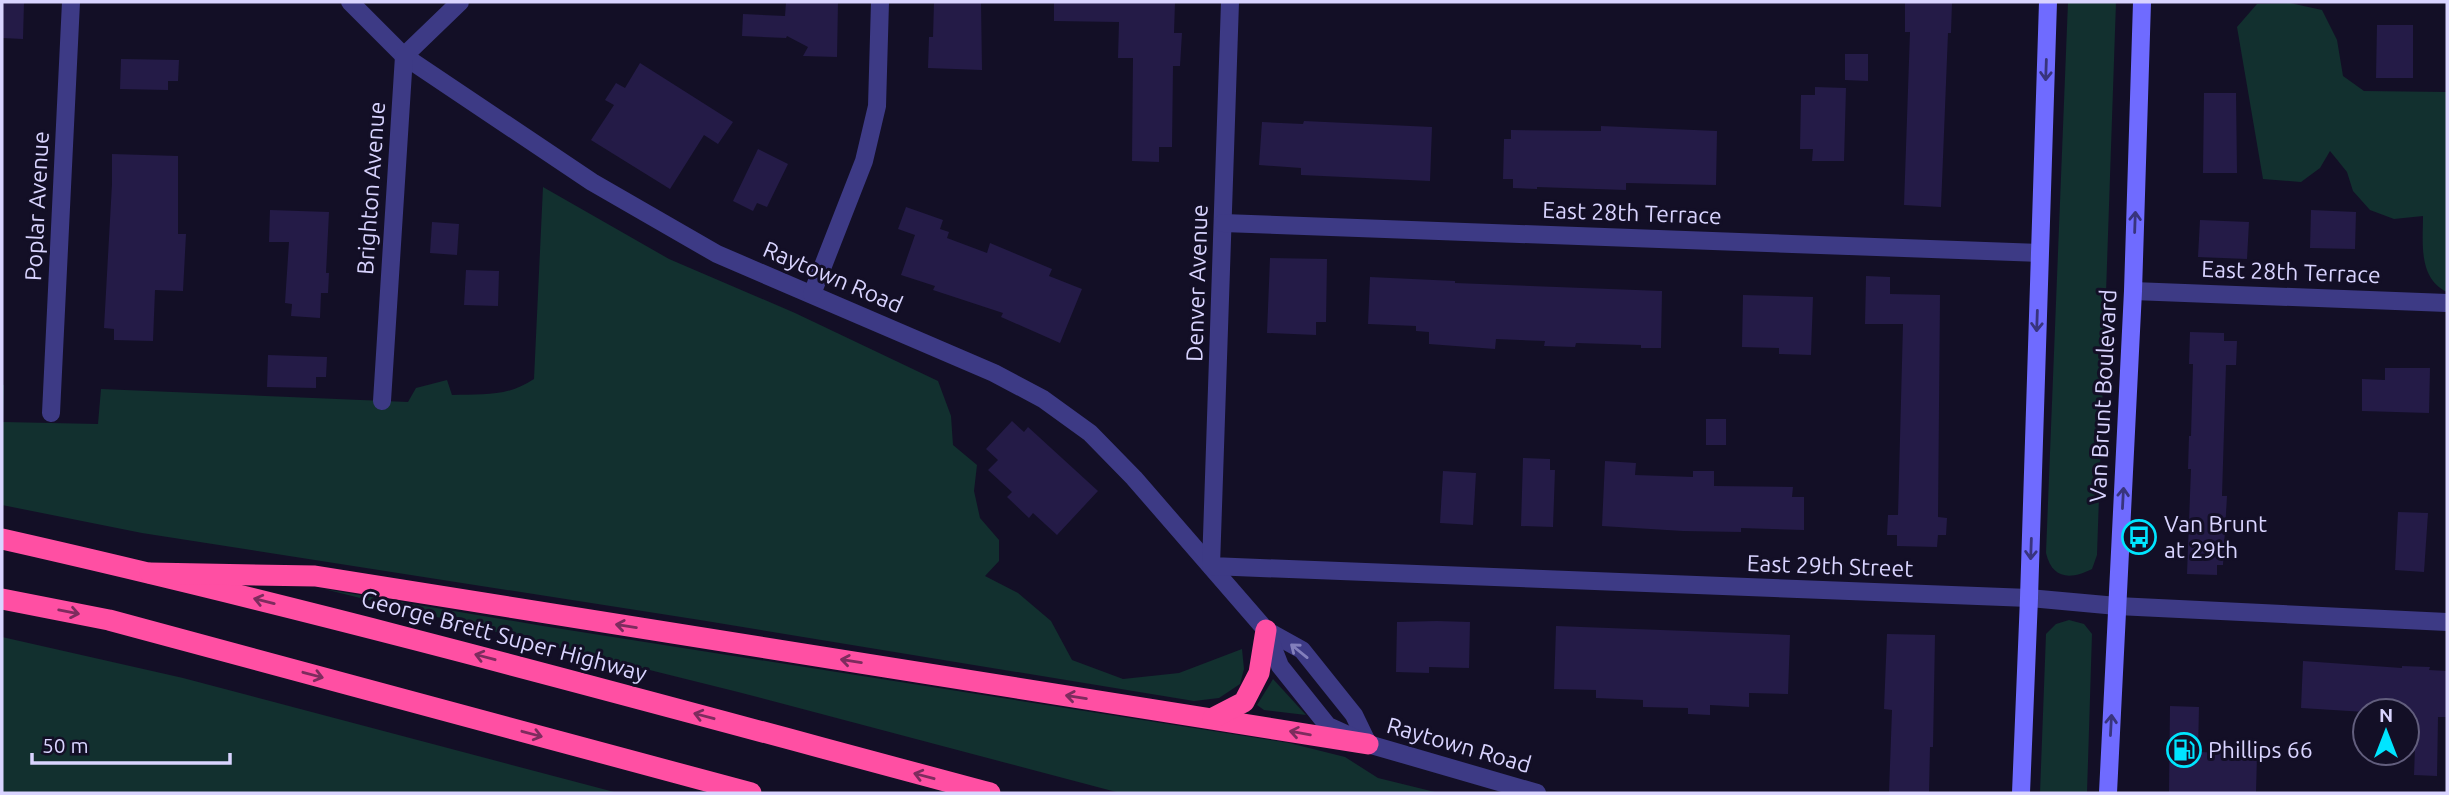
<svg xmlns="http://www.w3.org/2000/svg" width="2449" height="795" viewBox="0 0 2449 795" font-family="Ubuntu,sans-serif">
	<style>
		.green { fill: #12302f }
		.building { fill: #241b47 }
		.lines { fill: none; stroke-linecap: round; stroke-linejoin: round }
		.minor { stroke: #3d3a85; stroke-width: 18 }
		.secondary { stroke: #6f6bff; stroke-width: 18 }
		.motorway { stroke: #ff4fa3; stroke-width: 21 }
		.oneway { stroke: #38347d }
		.oneway2 { stroke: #7d2c5e }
		.oneway3 { stroke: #837fbc }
		.labels { text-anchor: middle; stroke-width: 6; stroke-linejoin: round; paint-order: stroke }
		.street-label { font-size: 23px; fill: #d9d4ff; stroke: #130f26 }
		.poi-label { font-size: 23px; fill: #d9d4ff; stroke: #130f26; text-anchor: start }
	</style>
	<rect width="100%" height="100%" fill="#130f26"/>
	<!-- green -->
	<g class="green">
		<path d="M2068,2H2116L2097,555L2092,569C2070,580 2052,579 2046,553Z"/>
		<path d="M2290,3L2322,10L2337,40L2343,76L2364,91L2447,92V292C2418,278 2423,243 2423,216L2394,219L2370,210L2353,191L2347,172L2330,151L2320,168L2301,182L2263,179L2237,27L2257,4Z"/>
		<path d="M543,187L669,259L795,313L938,381L951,416L953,445L977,465L974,491L980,518L999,540V561L985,576L1018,593L1051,621L1072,660L1123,679L1179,673L1242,649L1244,669L1240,684L1219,698L1194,701L700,620L142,533L2,505V385H4L3,422L98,424L101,389L408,402L416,388L447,380L452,395C484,394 507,397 534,379Z"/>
		<polygon points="324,589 543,626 1289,743 1345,757 1378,778 1439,793 1120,793 738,692"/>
		<polygon points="2069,620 2084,624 2092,634 2087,793 2040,793 2046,634 2056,624"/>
		<polygon points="2,637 183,678 618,793 2,793"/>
		<polygon points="1273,679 1306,715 1264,710 1257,705"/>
	</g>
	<!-- building -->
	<g class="building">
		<polygon points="2,2 24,2 23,39 2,38"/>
		<polygon points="786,2 838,2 837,57 803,56 808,47 787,36 786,38 742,36 743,14 785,16"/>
		<polygon points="934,2 981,2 982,70 928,68 929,37 933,37"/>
		<polygon points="1054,2 1175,2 1174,33 1182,33 1180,66 1173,66 1172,147 1159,147 1159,162 1132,161 1133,58 1118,58 1119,22 1054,21"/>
		<polygon points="1905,2 1952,2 1951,33 1948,33 1941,207 1904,205 1910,32 1905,32"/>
		<polygon points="2377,25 2413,25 2413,78 2376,78"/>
		<polygon points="1845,54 1868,54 1868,81 1845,80"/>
		<polygon points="121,59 179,60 178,81 168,81 168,90 120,89"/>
		<polygon points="640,63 733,122 718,144 704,135 670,189 591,140 614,105 605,100 616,83 625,88"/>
		<polygon points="1815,87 1846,88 1844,161 1812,161 1813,149 1800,149 1801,95 1815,95"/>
		<polygon points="2204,93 2236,93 2237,173 2203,173"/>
		<polygon points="1304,121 1432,127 1430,181 1301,175 1301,168 1259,165 1262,122 1303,124"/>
		<polygon points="1601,126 1717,131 1716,185 1626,183 1626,190 1537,187 1537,189 1513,188 1513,179 1503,179 1504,139 1511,139 1511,130 1601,131"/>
		<polygon points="758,149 788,164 767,207 757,203 753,211 733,201"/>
		<polygon points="112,154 178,156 178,234 186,234 183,291 155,290 153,341 114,340 114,329 104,328 112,184"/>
		<polygon points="906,207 943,220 940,229 949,232 947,238 987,253 990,243 1052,269 1049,276 1082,289 1060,343 1001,317 1003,313 933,290 935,286 901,275 915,235 898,229"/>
		<polygon points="270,210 329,212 326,273 329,273 328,293 321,293 320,318 291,316 292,304 285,303 289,242 269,242"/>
		<polygon points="2311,210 2356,212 2355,249 2310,248"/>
		<polygon points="2200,220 2249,222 2247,259 2198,257"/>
		<polygon points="432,222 459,224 457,255 430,253"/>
		<polygon points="1270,258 1327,259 1326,322 1316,322 1316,335 1267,333"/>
		<polygon points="466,270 499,271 498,306 464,305"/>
		<polygon points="1866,276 1890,277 1890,294 1940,295 1938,517 1947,518 1946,535 1938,535 1937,547 1897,546 1897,535 1887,535 1888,515 1898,515 1903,324 1865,324"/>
		<polygon points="1370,277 1455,281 1455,283 1662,291 1661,348 1641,348 1641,345 1576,343 1575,347 1544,346 1545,341 1496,339 1495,349 1429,344 1429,332 1416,331 1416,326 1368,324"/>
		<polygon points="1743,295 1813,297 1811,355 1779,354 1779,348 1742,347"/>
		<polygon points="2190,332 2224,333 2224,341 2237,341 2236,365 2226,365 2222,496 2227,496 2223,565 2217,565 2217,575 2187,574 2191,469 2188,469 2189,436 2191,436 2193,364 2189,364"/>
		<polygon points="268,355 327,357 326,377 316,377 316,388 267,387"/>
		<polygon points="2385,368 2430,368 2429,413 2362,411 2362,379 2385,380"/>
		<rect x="1706" y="419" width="20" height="26"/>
		<polygon points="1012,421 1024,432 1028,427 1098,491 1057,535 1033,513 1029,518 1007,497 1012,492 988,470 998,460 986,449"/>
		<polygon points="1523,458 1550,459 1550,470 1555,470 1553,527 1521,526"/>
		<polygon points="1605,461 1636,463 1635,475 1693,477 1693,471 1714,471 1714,486 1793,487 1792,497 1804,497 1804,530 1741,528 1741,532 1683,531 1602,526"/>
		<polygon points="1443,471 1476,473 1473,525 1440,523"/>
		<polygon points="2398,512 2428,513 2424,572 2395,570"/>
		<polygon points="1437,621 1470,622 1469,668 1429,667 1429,673 1396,672 1397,622"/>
		<polygon points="1556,626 1790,635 1788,694 1749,693 1749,707 1710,705 1710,715 1688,714 1688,708 1643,707 1643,700 1596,698 1596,690 1554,689"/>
		<polygon points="1887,634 1935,635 1933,747 1930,747 1929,792 1889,793 1892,710 1884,709"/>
		<polygon points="2303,661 2402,668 2402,666 2430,667 2429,670 2447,671 2447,717 2438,717 2437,776 2414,775 2416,720 2407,720 2407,711 2365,712 2301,708"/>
		<polygon points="2170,706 2199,707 2198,752 2257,754 2256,793 2169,793"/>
	</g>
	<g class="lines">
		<!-- minor -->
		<g class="minor">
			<polyline points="350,2 404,56 592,182 717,254 994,373 1043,399 1090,433 1134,478 1266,630 1302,650 1354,715 1368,744"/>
			<polyline points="1230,2 1211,566 2029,598 2117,606 2447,622"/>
			<polyline points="1223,223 2039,253"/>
			<polyline points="2133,291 2447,303"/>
			<polyline points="812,294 864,161 877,106 880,2"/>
			<polyline points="382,401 404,56 460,2"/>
			<polyline points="51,413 71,2"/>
			<polyline points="1266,630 1280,666 1328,726 1368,744 1537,793"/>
		</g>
		<!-- secondary -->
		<g class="secondary">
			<polyline points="2021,793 2029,598 2048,2"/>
			<polyline points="2108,793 2133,291 2142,2"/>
		</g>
		<!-- motorway -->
		<g class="motorway">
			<path d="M2,539C334,614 661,705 990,793"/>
			<polyline points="150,573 315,576 1368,744"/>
			<polyline points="2,599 109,620 751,793"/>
			<polyline points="1213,718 1244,702 1259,673 1266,630"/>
		</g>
	</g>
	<!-- one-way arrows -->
	<defs><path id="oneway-shaft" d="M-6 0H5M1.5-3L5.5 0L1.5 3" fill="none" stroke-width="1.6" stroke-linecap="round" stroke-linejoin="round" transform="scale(1.75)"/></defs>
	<g class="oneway">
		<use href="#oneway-shaft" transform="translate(2046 70) rotate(92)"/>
		<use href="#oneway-shaft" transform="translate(2135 222) rotate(-88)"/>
		<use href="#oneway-shaft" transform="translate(2037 321) rotate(92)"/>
		<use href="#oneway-shaft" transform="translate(2123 498) rotate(-87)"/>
		<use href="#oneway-shaft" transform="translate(2031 549) rotate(92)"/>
		<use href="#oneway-shaft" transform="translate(2111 725) rotate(-87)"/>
	</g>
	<g class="oneway2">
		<use href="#oneway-shaft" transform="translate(264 601) rotate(-166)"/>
		<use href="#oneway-shaft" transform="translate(69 612) rotate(11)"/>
		<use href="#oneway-shaft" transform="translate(626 626) rotate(-171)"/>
		<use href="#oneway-shaft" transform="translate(485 657) rotate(-165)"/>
		<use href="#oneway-shaft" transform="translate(851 661) rotate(-171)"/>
		<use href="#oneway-shaft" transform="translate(313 675) rotate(15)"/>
		<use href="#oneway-shaft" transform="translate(1076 697) rotate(-171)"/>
		<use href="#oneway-shaft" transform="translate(704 716) rotate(-165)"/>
		<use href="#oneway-shaft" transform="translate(1300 733) rotate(-170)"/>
		<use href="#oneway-shaft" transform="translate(532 734) rotate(15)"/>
		<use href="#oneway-shaft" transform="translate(924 776) rotate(-165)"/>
	</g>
	<use class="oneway3" href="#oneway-shaft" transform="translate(1299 651) rotate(-141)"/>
	<!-- icons -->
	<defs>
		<g id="bus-ring" transform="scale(1.75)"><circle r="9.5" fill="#130f26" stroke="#00e5ff" stroke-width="1.5"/><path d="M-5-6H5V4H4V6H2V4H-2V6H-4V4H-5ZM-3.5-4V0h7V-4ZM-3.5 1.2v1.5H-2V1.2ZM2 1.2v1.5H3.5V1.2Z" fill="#00e5ff"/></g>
		<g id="fuel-ring" transform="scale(1.75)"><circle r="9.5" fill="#130f26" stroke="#00e5ff" stroke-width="1.5"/><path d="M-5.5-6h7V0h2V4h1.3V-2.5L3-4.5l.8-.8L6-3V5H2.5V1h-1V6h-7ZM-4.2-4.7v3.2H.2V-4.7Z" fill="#00e5ff"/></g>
	</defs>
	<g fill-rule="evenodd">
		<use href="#bus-ring" x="2139" y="537"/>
		<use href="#fuel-ring" x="2184" y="750"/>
	</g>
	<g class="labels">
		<!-- street labels -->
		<g class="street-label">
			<text transform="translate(371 188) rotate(-86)" y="8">Brighton Avenue</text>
			<text transform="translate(37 206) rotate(-87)" y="8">Poplar Avenue</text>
			<text transform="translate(1632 213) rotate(2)" y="8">East 28th Terrace</text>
			<text transform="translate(2291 272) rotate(2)" y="8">East 28th Terrace</text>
			<text transform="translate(833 277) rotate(23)" y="8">Raytown Road</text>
			<text transform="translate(1197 283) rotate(-88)" y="8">Denver Avenue</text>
			<text transform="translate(2103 396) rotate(-87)" y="8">Van Brunt Boulevard</text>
			<text transform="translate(1830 566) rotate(2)" y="8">East 29th Street</text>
			<text transform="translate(504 636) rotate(15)" y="8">George Brett Super Highway</text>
			<text transform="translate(1459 745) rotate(16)" y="8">Raytown Road</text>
		</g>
		<!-- poi labels -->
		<g class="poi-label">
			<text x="2164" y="532">Van Brunt<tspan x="2164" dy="26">at 29th</tspan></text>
			<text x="2208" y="758">Phillips 66</text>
		</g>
	</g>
	<!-- border -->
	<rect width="2449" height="795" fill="none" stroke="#d9d4ff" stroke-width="7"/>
	<!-- north arrow -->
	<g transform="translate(2386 732)"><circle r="33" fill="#130f26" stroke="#625e7d" stroke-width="2"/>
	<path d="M0-5L12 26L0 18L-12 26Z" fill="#00e5ff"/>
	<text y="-10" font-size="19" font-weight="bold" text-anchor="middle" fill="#d9d4ff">N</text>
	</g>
	<!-- scale -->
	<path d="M32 753v10h198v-10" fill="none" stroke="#d9d4ff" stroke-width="3.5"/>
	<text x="42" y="753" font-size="21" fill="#d9d4ff" stroke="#130f26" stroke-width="5" paint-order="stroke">50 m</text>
</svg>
